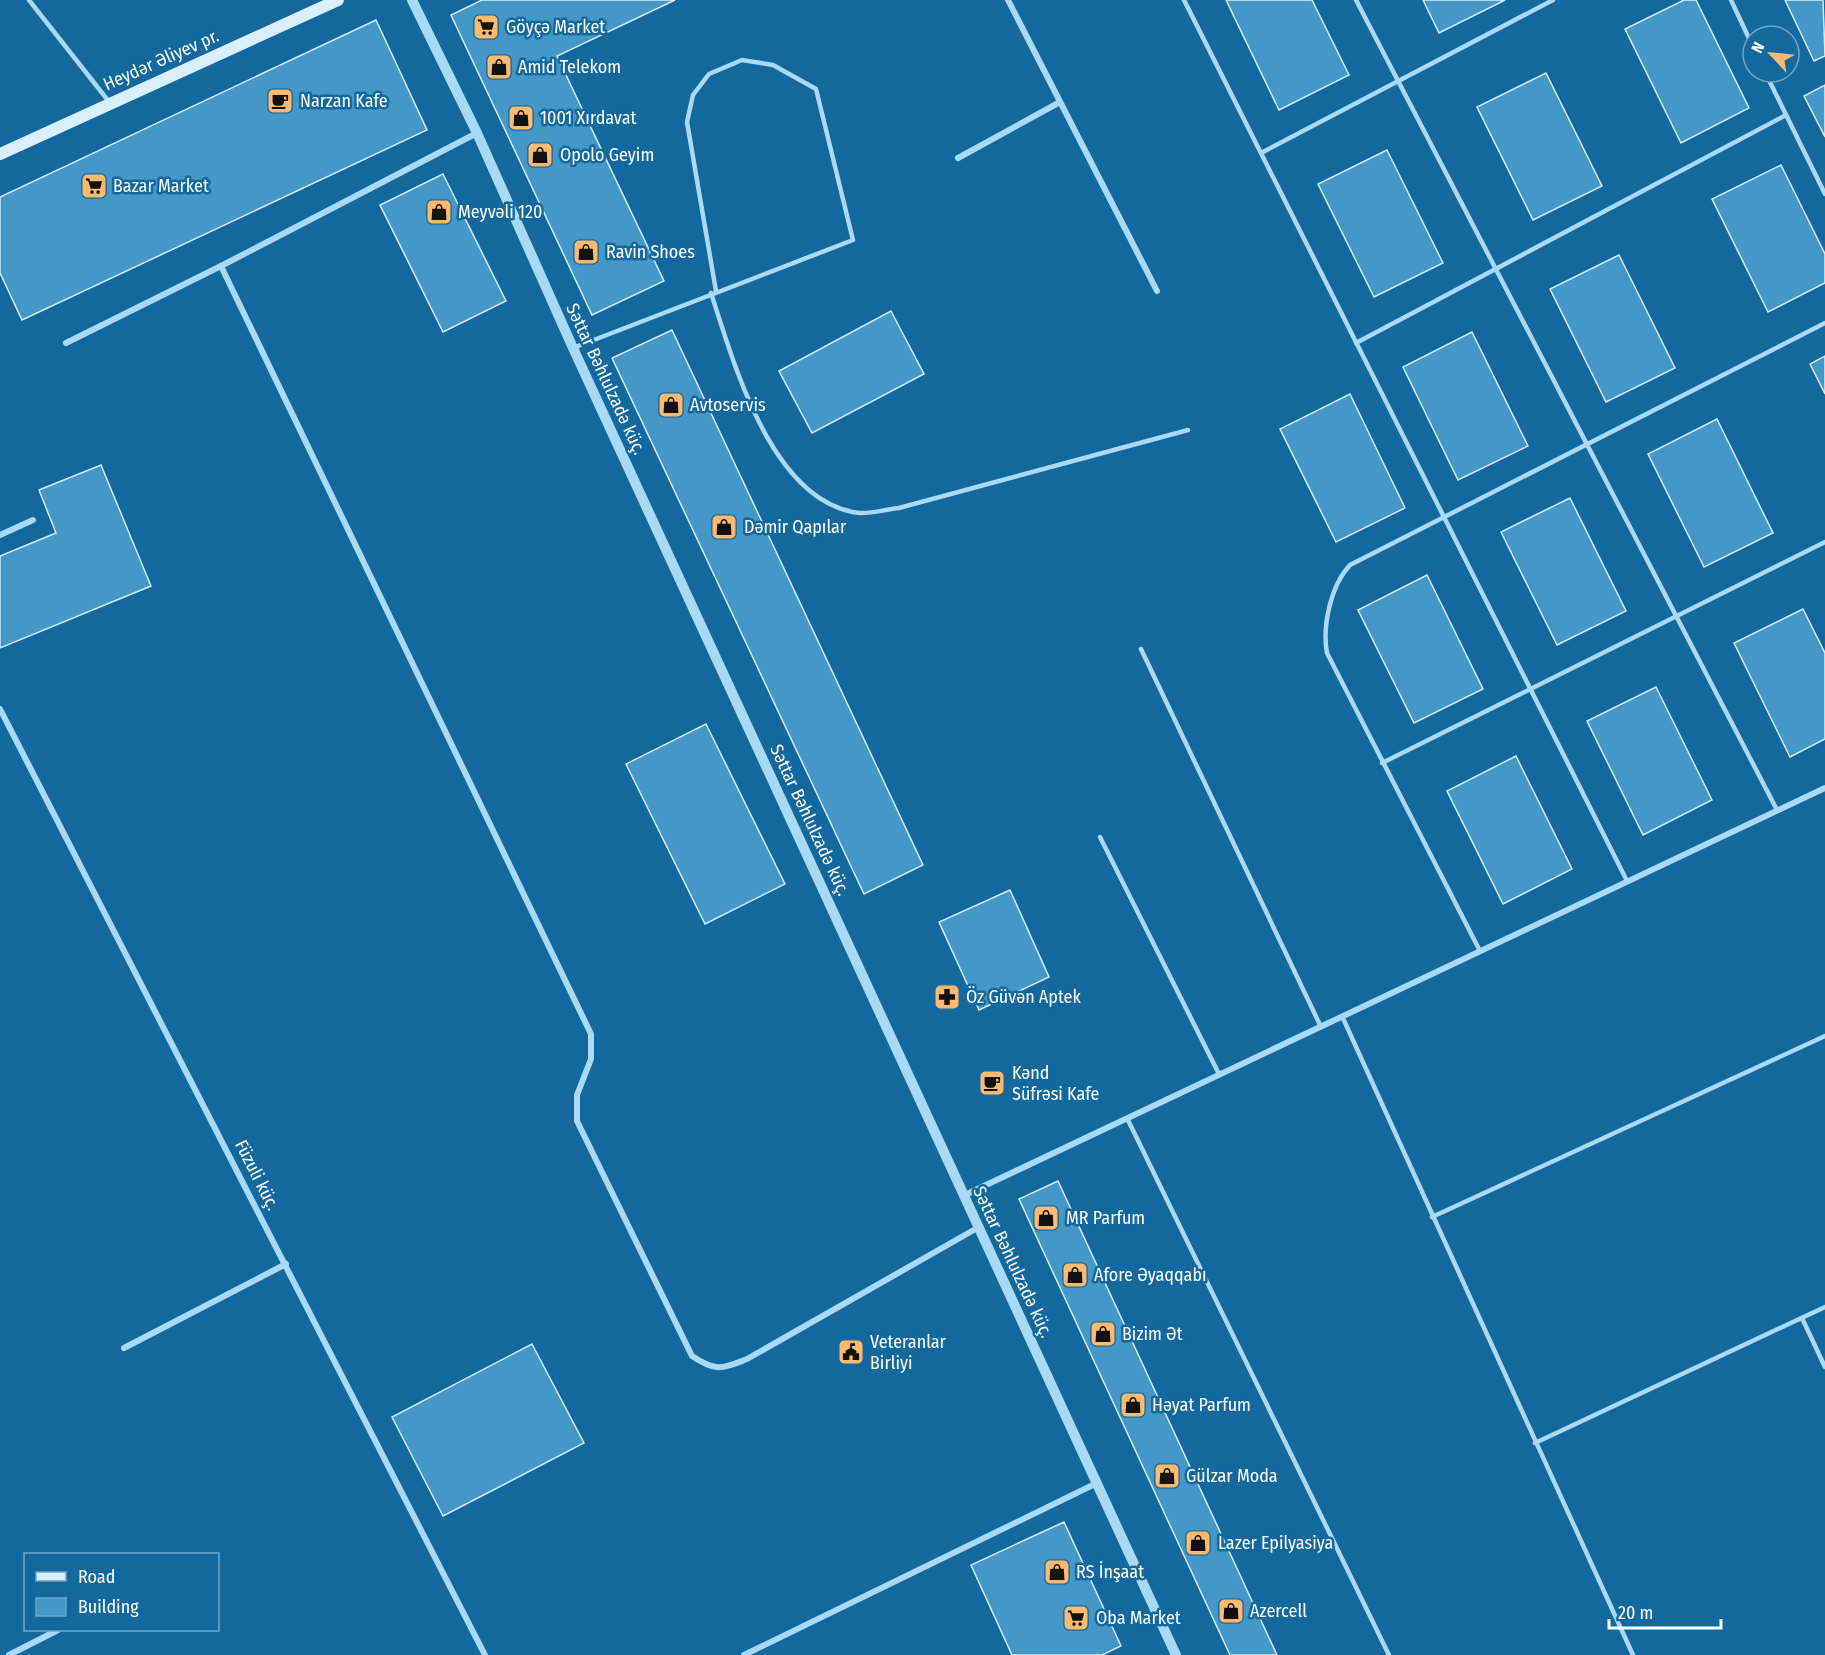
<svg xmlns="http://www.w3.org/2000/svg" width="1825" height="1655" viewBox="0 0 1825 1655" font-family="'Fira Sans Condensed',sans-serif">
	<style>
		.building { fill: #4597c8; stroke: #d2eefe; stroke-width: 1.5 }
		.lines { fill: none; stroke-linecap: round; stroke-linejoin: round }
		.service { stroke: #a9d9f4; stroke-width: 4.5 }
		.minor { stroke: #a9d9f4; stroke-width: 6 }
		.tertiary { stroke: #a9d9f4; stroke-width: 10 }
		.secondary { stroke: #d9effd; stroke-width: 12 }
		.labels { text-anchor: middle; stroke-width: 5; stroke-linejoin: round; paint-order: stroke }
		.poi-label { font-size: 18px; fill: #fff; stroke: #13699e; text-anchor: start }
		.street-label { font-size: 18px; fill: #fff; stroke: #13699e }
	</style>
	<rect width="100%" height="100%" fill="#13699e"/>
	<!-- building -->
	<g class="building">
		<polygon points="482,0 675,0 557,56 664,281 592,315 451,15"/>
		<polygon points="1226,0 1312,0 1349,75 1279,110"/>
		<polygon points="1423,0 1505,0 1439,33"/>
		<polygon points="1684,0 1696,0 1749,108 1681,143 1625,29"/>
		<polygon points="1785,0 1823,0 1825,56 1814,61"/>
		<polygon points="376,20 427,130 22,320 0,273 0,197"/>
		<polygon points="1546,73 1602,186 1533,220 1477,107"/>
		<polygon points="1825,85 1825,137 1804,96"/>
		<polygon points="1387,150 1443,263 1374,297 1318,184"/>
		<polygon points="1781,165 1825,254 1825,283 1768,312 1712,199"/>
		<polygon points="443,174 506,301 443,332 380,205"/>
		<polygon points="1619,255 1675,368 1606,402 1550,289"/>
		<polygon points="891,311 924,374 812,433 779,371"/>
		<polygon points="672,330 923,865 864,894 612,358"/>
		<polygon points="1472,332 1528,446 1458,480 1403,367"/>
		<polygon points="1825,356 1825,394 1810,364"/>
		<polygon points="1350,394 1405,508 1336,542 1280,429"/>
		<polygon points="1717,419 1773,533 1704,567 1648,454"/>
		<polygon points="101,465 151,586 0,648 0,556 56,533 39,490"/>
		<polygon points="1570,498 1626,611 1557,645 1501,532"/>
		<polygon points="1427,575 1483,689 1414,723 1358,610"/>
		<polygon points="1803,609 1825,653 1825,739 1790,757 1734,643"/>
		<polygon points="1656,687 1712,800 1643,835 1587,721"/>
		<polygon points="706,724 785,884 705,924 626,764"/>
		<polygon points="1516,756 1572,869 1503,904 1447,791"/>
		<polygon points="1010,890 1049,977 979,1010 939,922"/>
		<polygon points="1058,1181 1277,1655 1230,1655 1019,1199"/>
		<polygon points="532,1344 584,1443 443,1516 392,1417"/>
		<polygon points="1064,1522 1121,1646 1102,1655 1012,1655 971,1565"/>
	</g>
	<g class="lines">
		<!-- service -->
		<g class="service">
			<polyline points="29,0 110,103"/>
			<polyline points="1184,0 1627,881"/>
			<polyline points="1356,0 1777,810"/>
			<polyline points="1731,0 1753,47"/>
			<polyline points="1765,72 1825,194"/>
			<polyline points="1261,153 1553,0"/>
			<path d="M711,293C734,363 771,502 859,513C871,514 887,509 899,508L1188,430"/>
			<polyline points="1356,343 1786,115"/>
			<polyline points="573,348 853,240 816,89 773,65 742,60 709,74 693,95 687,122 716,291"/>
			<polyline points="1141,649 1321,1027"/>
			<polyline points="1382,763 1825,542"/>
			<polyline points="1100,837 1219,1074"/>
			<path d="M1480,951L1327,653C1322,626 1331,585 1350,565L1825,323"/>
			<polyline points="1342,1016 1633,1655"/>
			<polyline points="1127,1118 1389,1655"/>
			<polyline points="1432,1217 1825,1036"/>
			<polyline points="1802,1318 1825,1367"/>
			<polyline points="1535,1443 1825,1307"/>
		</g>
		<!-- minor -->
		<g class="minor">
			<polyline points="1008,0 1157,291"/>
			<path d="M477,133L221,266L591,1034V1059L577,1095V1121L692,1356C716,1372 721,1369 747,1359L979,1227"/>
			<polyline points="958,158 1060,102"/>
			<polyline points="66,343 221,266"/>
			<polyline points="0,535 33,520"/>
			<polyline points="0,709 485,1655"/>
			<polyline points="965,1195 1825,788"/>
			<polyline points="124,1348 286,1264"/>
			<polyline points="9,1655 58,1630"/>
			<polyline points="744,1655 1097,1483"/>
		</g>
		<!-- tertiary -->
		<polyline class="tertiary" points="412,0 477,133 573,348 1176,1655"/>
		<!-- secondary -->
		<polyline class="secondary" points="0,154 338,0"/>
	</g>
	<!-- icons -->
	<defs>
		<g id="supermarket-square" transform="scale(1.35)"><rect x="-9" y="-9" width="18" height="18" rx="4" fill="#ffba6d" stroke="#13699e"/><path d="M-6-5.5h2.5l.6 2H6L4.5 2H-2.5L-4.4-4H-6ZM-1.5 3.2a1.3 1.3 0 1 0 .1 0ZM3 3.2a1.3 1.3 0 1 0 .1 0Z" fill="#111"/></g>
		<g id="shop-square" transform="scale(1.35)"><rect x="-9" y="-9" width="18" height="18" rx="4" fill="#ffba6d" stroke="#13699e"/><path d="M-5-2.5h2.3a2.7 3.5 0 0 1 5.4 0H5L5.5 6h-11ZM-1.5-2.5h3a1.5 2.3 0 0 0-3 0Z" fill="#111"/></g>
		<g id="cafe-square" transform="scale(1.35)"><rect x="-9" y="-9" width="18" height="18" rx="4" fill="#ffba6d" stroke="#13699e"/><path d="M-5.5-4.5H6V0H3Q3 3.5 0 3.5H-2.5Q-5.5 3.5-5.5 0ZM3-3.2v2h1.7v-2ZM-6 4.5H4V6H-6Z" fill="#111"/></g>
		<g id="pharmacy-square" transform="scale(1.35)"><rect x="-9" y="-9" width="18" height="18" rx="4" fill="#ffba6d" stroke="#13699e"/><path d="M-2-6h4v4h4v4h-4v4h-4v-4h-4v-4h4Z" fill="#111"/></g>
		<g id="civic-square" transform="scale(1.35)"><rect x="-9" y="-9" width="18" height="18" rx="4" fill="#ffba6d" stroke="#13699e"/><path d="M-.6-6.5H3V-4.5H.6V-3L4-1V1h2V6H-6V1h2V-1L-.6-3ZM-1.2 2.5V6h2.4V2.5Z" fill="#111"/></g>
	</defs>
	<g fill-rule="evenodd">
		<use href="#supermarket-square" x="486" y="27"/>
		<use href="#shop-square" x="499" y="67"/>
		<use href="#cafe-square" x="280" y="101"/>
		<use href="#shop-square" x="521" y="118"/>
		<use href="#shop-square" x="540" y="155"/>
		<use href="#supermarket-square" x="94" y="186"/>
		<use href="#shop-square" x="439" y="212"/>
		<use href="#shop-square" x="586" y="252"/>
		<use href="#shop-square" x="671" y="405"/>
		<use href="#shop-square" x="724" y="527"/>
		<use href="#pharmacy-square" x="947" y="997"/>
		<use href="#cafe-square" x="992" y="1083"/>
		<use href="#shop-square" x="1046" y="1218"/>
		<use href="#shop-square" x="1075" y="1275"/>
		<use href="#shop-square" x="1103" y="1334"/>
		<use href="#civic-square" x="851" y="1352"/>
		<use href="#shop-square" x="1133" y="1405"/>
		<use href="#shop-square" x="1167" y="1476"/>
		<use href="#shop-square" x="1198" y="1543"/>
		<use href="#shop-square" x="1057" y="1572"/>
		<use href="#shop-square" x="1231" y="1611"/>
		<use href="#supermarket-square" x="1076" y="1618"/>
	</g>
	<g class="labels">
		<!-- poi labels -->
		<g class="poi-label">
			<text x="506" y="33">Göyçə Market</text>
			<text x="518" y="73">Amid Telekom</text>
			<text x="300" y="107">Narzan Kafe</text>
			<text x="540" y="124">1001 Xırdavat</text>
			<text x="560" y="161">Opolo Geyim</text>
			<text x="113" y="192">Bazar Market</text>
			<text x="458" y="218">Meyvəli 120</text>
			<text x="606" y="258">Ravin Shoes</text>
			<text x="690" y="411">Avtoservis</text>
			<text x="744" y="533">Dəmir Qapılar</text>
			<text x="966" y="1003">Öz Güvən Aptek</text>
			<text x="1012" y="1079">Kənd<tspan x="1012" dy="21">Süfrəsi Kafe</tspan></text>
			<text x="1066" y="1224">MR Parfum</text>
			<text x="1094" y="1281">Afore Əyaqqabı</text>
			<text x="1122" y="1340">Bizim Ət</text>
			<text x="870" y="1348">Veteranlar<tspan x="870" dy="21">Birliyi</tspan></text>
			<text x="1152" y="1411">Həyat Parfum</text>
			<text x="1186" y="1482">Gülzar Moda</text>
			<text x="1218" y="1549">Lazer Epilyasiya</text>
			<text x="1076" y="1578">RS İnşaat</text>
			<text x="1250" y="1617">Azercell</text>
			<text x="1096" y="1624">Oba Market</text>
		</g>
		<!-- street labels -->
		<g class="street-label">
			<text transform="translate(161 60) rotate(-24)" y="6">Heydər Əliyev pr.</text>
			<text transform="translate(606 379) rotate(65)" y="6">Səttar Bəhlulzadə küç.</text>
			<text transform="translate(810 820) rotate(65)" y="6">Səttar Bəhlulzadə küç.</text>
			<text transform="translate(257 1175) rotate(63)" y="6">Füzuli küç.</text>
			<text transform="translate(1013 1262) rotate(65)" y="6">Səttar Bəhlulzadə küç.</text>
		</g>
	</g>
	<!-- legend -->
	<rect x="24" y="1553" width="195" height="78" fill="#13699e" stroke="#71a5c5" stroke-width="1.5"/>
	<rect x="36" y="1572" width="30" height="9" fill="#d9effd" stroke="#71a5c5" stroke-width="1.5"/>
	<text x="78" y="1583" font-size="18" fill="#ffffff">Road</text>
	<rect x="36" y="1598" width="30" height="18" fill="#4597c8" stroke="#71a5c5" stroke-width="1.5"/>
	<text x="78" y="1613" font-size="18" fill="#ffffff">Building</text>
	<!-- north arrow -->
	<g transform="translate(1771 54) rotate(296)"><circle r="28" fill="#13699e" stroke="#71a5c5" stroke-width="1.5"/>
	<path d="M0-4.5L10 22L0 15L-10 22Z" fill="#ffba6d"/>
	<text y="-9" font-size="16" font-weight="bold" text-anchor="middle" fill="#ffffff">N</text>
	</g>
	<!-- scale -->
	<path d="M1609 1619v9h112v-9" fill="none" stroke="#ffffff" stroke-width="3"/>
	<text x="1618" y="1619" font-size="18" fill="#ffffff" stroke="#13699e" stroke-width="4.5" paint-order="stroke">20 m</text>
</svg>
